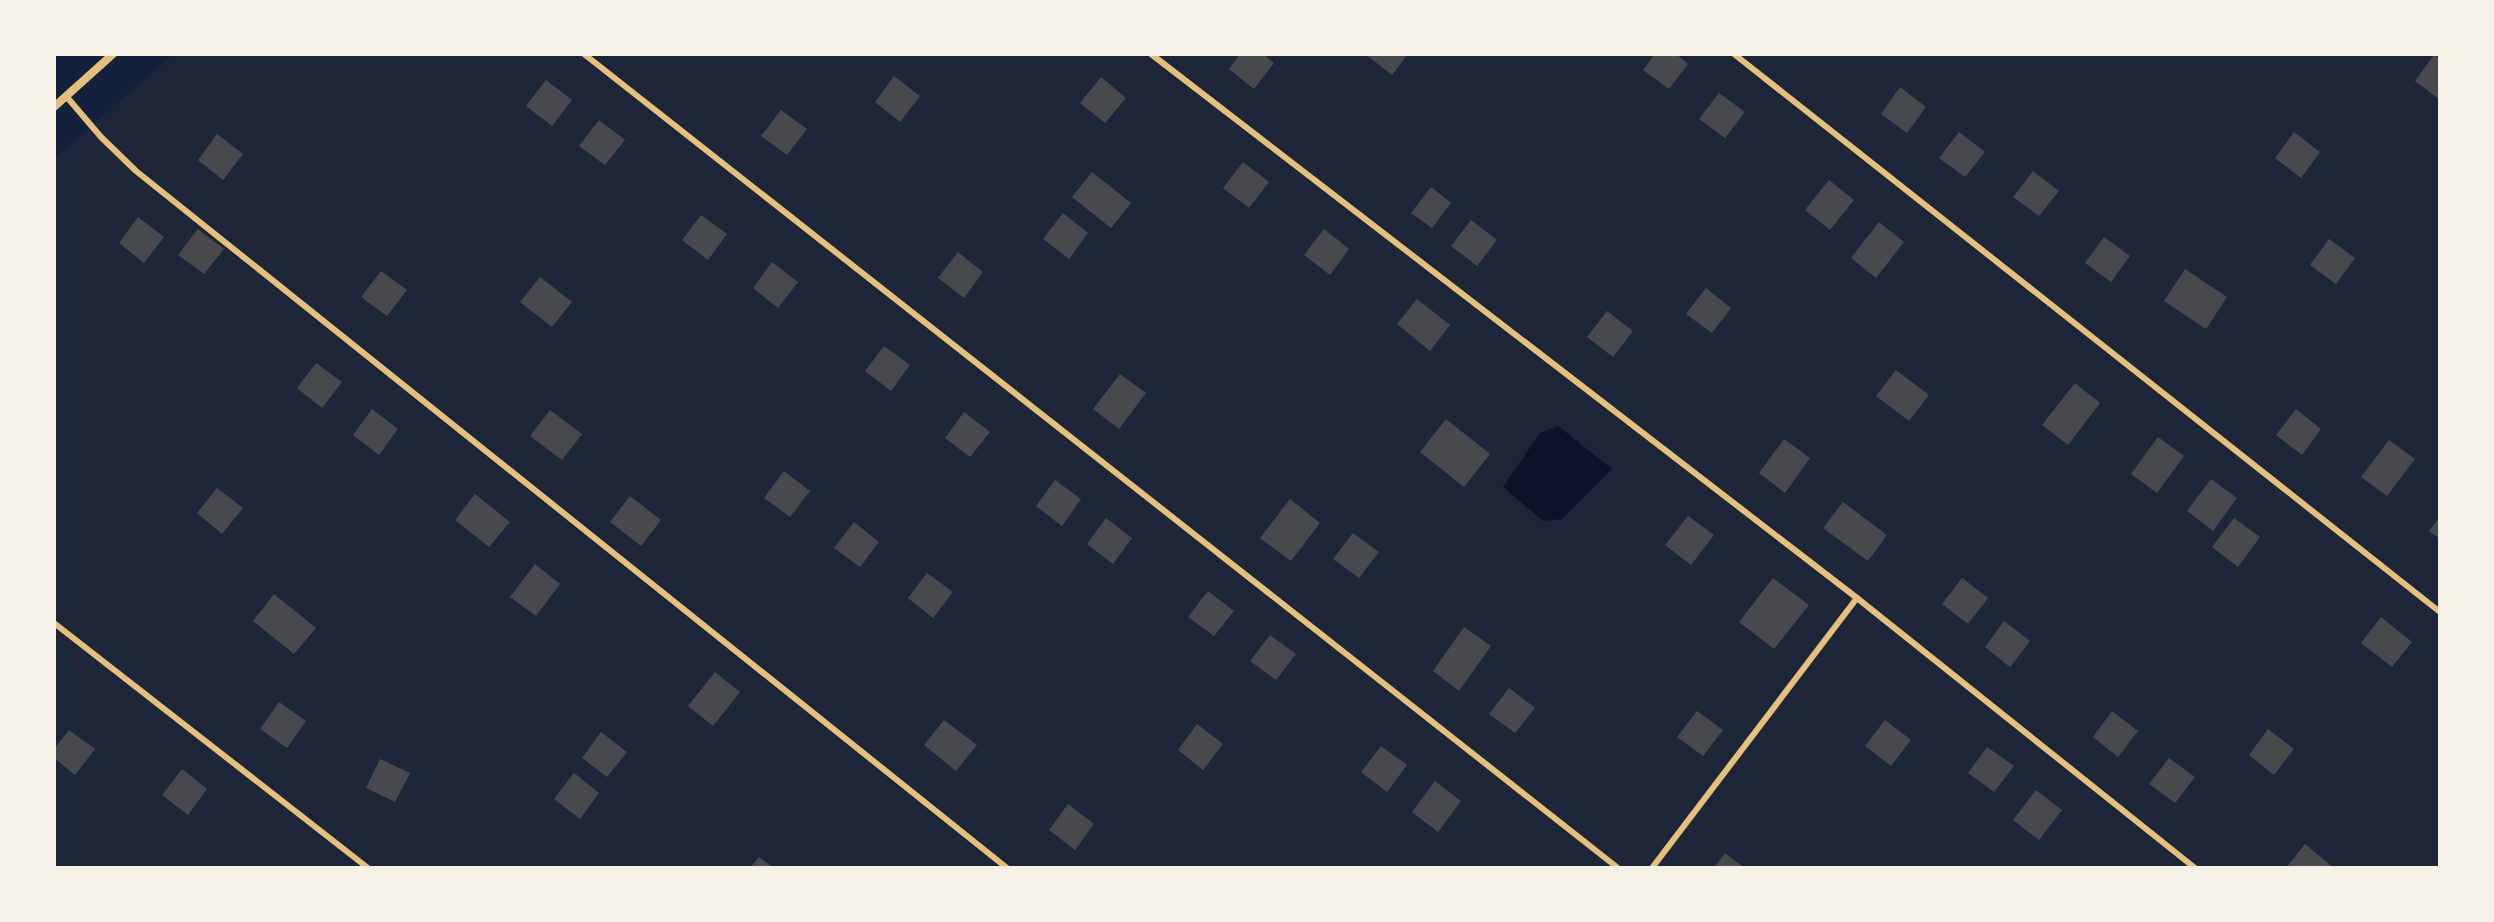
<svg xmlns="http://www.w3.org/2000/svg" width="2494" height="922" viewBox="0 0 2494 922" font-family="'Times New Roman',serif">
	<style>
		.green { fill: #1d2539 }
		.water { fill: #0b132b }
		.building { fill: #48494c }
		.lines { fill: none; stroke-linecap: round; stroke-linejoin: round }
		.service { stroke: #e5c07b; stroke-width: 6 }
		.minor { stroke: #e5c07b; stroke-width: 8 }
	</style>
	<rect width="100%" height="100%" fill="#14213d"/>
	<!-- green -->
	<polygon class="green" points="174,54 2440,54 2440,868 54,868 54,158"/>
	<!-- water -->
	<polygon class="water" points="1558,426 1612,469 1562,519 1543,521 1503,487 1540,433"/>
	<!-- building -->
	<g class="building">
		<polygon points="1240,54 1263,54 1274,63 1254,89 1229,69"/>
		<polygon points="1365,54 1408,54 1392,75"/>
		<polygon points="1655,54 1676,54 1688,64 1669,89 1643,70"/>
		<polygon points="2434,55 2440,59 2440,100 2415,81"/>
		<polygon points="894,76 920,96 900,122 875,102"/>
		<polygon points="1101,77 1126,98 1105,123 1080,103"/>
		<polygon points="546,80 572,100 552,126 526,106"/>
		<polygon points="1900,87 1926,107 1907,133 1881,114"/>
		<polygon points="1719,93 1745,112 1725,138 1699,119"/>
		<polygon points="781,110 807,129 787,155 761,136"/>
		<polygon points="599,120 625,140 605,165 579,146"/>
		<polygon points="1959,132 1985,152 1965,177 1939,158"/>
		<polygon points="2294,132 2320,152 2301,178 2275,158"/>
		<polygon points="217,134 243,154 223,180 198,160"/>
		<polygon points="1243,162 1269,182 1249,208 1223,188"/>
		<polygon points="2033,171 2059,191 2039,216 2013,197"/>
		<polygon points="1092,172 1131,203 1111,228 1072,197"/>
		<polygon points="1829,180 1854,200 1830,230 1805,210"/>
		<polygon points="1431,187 1451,203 1432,228 1411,213"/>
		<polygon points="1063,213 1088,233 1069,259 1043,239"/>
		<polygon points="701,215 727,234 708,260 682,240"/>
		<polygon points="138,217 164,237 144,263 119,243"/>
		<polygon points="1471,220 1497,240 1477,266 1451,246"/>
		<polygon points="1879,222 1904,242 1876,278 1851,258"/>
		<polygon points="198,229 224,249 204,274 178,255"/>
		<polygon points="1324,229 1349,249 1330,275 1304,255"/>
		<polygon points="2104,237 2130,256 2111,282 2085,263"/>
		<polygon points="2329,239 2355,258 2336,284 2310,265"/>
		<polygon points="958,252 983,272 964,298 938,278"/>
		<polygon points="772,262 798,282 778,308 753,288"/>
		<polygon points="2185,269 2227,297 2206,329 2164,301"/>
		<polygon points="381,271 407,290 387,316 361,297"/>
		<polygon points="540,277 572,302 552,327 520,302"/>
		<polygon points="1706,288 1731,308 1712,333 1686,314"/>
		<polygon points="1417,299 1450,325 1430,351 1397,324"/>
		<polygon points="1607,311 1633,331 1613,357 1587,337"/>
		<polygon points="884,346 910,365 891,391 865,371"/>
		<polygon points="316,363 342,382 322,408 297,388"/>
		<polygon points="1896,370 1929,395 1909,421 1876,396"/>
		<polygon points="1120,374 1146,393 1119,429 1093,409"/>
		<polygon points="2075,383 2100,403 2068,445 2042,425"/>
		<polygon points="372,409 398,429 379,455 353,435"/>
		<polygon points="2296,409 2321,429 2302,455 2276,435"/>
		<polygon points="550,410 582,434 562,460 530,436"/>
		<polygon points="964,412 990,432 970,457 945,438"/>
		<polygon points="1446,419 1490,454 1464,487 1420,452"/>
		<polygon points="2158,437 2184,456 2157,493 2131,474"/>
		<polygon points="1784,439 1810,458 1785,493 1759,473"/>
		<polygon points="2389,440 2415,459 2387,496 2361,477"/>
		<polygon points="784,471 810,491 790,517 764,498"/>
		<polygon points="2211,479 2237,498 2213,531 2187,511"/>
		<polygon points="1055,480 1081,499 1062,526 1036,506"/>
		<polygon points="217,488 243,508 222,534 197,513"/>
		<polygon points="475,494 510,522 489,547 455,520"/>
		<polygon points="630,496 661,520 641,546 610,522"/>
		<polygon points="1290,499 1320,523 1291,561 1260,538"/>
		<polygon points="1843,502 1887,535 1868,561 1823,528"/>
		<polygon points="1688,516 1714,535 1691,565 1665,545"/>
		<polygon points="2440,517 2440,539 2429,531"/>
		<polygon points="1106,518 1132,538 1113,564 1087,544"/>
		<polygon points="2234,518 2260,537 2238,567 2212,547"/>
		<polygon points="854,522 879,542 860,567 834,548"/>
		<polygon points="1353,533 1379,552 1359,578 1333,559"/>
		<polygon points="535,564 560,584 536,616 510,597"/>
		<polygon points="927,573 953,592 933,618 908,598"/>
		<polygon points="1773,578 1809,605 1774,649 1739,622"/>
		<polygon points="1962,578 1988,598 1968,624 1942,604"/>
		<polygon points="1208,591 1234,611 1214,636 1188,617"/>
		<polygon points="274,594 316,628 294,654 253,621"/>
		<polygon points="2381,617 2412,642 2392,667 2361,643"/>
		<polygon points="2004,621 2030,641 2010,667 1985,647"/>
		<polygon points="1464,627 1491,646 1459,691 1433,671"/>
		<polygon points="1270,635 1296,654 1276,680 1250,661"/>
		<polygon points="715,672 740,692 713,726 688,706"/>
		<polygon points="1509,688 1535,708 1515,733 1489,714"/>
		<polygon points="279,702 306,721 287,748 260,729"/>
		<polygon points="1697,711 1723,730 1703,756 1677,737"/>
		<polygon points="2112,711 2138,731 2118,757 2093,737"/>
		<polygon points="944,720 977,745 956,771 924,745"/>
		<polygon points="1885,720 1911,740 1891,766 1865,746"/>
		<polygon points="1197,724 1223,744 1203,770 1178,750"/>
		<polygon points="2268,729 2294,749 2274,775 2249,755"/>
		<polygon points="69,730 95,749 75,775 54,758 54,749"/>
		<polygon points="601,732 627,752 607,777 582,758"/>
		<polygon points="1381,746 1407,765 1387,792 1361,772"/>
		<polygon points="1987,747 2014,766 1994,792 1968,773"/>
		<polygon points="2169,758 2195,777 2175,803 2149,784"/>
		<polygon points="380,759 410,773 395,802 366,788"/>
		<polygon points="182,769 207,789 188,815 162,795"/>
		<polygon points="574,773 599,793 580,819 554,799"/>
		<polygon points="1435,781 1461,801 1438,832 1412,812"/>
		<polygon points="2036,790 2062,810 2039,840 2013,820"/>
		<polygon points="1068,804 1094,824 1075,850 1049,830"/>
		<polygon points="2305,844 2334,868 2286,868"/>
		<polygon points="1725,853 1745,868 1714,868"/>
		<polygon points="759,857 774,868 750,868"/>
	</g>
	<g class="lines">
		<!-- service -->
		<g class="service">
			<polyline points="584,54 1618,868"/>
			<polyline points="1151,54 1857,598 2195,868"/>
			<polyline points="1734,54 2440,612"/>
			<polyline points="66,96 101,137 136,171 1007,868"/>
			<polyline points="54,623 368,868"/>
			<polyline points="1652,868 1857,598"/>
		</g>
		<!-- minor -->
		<polyline class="minor" points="54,107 113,54"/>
	</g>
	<!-- border -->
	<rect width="2494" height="922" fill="none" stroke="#f6f1e7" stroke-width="112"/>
</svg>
